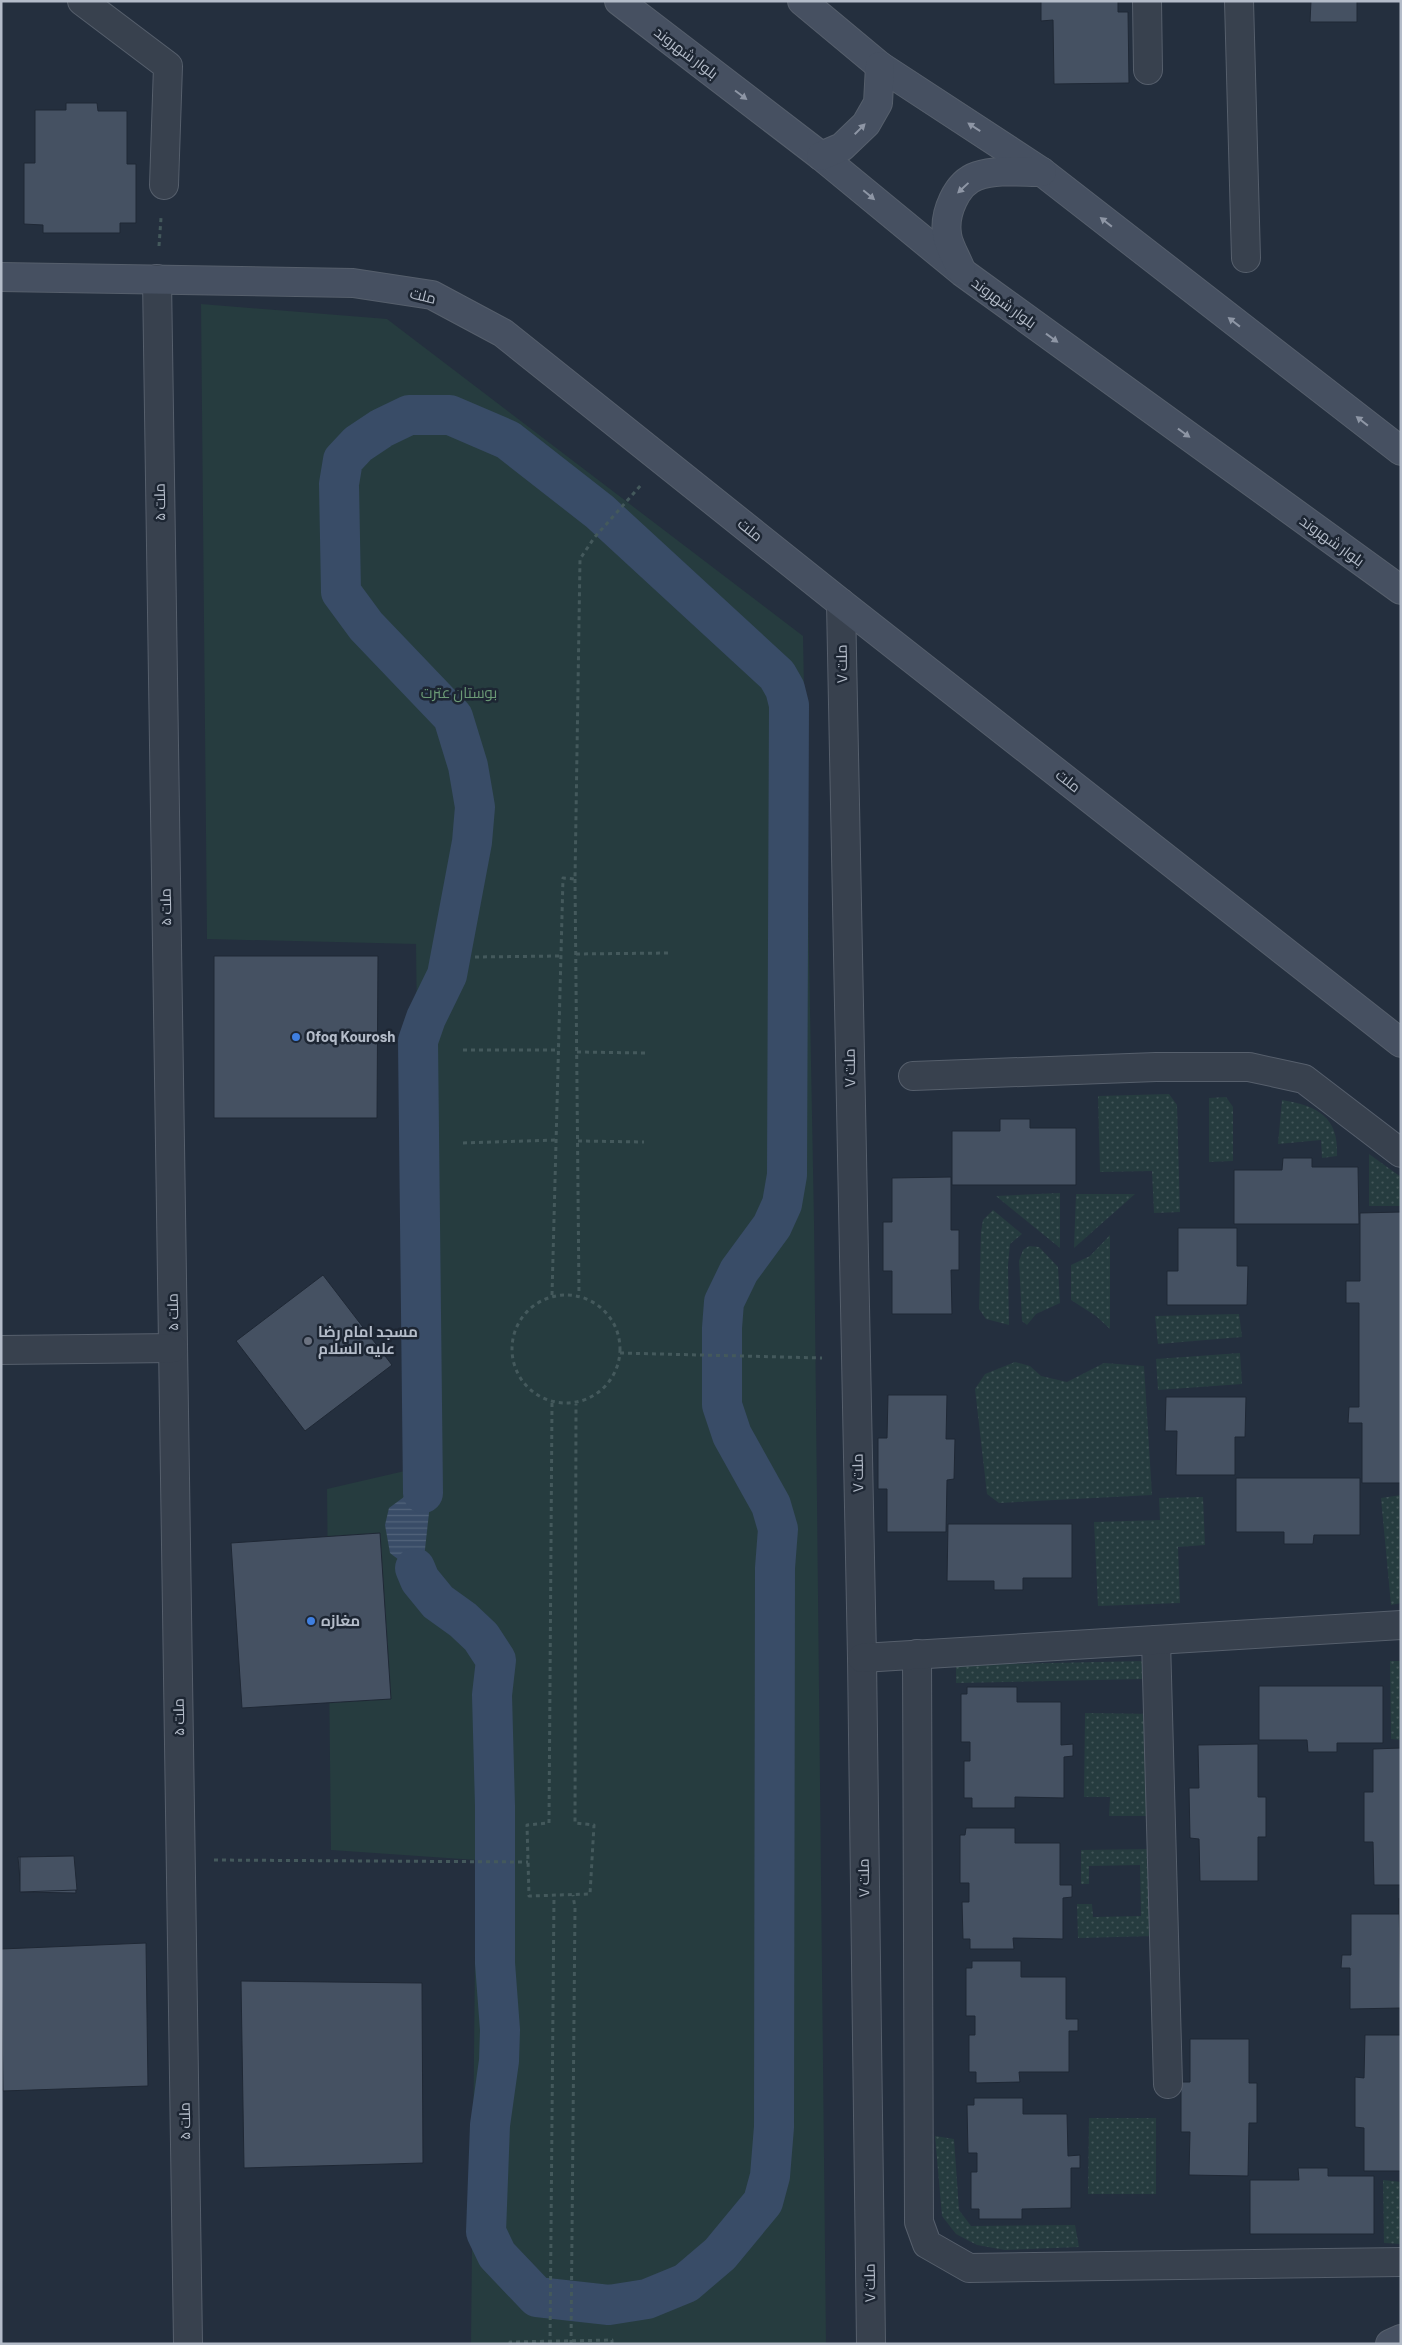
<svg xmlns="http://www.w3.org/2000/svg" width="1402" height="2345" viewBox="0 0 1402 2345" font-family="Barlow,Cairo,sans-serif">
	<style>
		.grass { fill: url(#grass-dots) }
		.green { fill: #263c3f }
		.water { fill: url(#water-rules) }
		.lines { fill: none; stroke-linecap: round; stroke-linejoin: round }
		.canal { stroke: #394c67; stroke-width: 40 }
		.building { fill: #455162; stroke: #1f2835 }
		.street-casing { stroke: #565f6c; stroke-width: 30 }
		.secondary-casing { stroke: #565f6c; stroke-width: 30 }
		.path { stroke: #44595c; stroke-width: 3; stroke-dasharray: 4 4; stroke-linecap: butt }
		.street { stroke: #38414e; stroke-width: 28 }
		.secondary { stroke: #465061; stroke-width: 28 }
		.oneway { fill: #8e96a5 }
		.shop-dot { fill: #3f7fe0; stroke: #1d2633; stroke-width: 2 }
		.worship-dot { fill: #6b7280; stroke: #1d2633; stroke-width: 2 }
		.labels { text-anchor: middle; stroke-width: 5; stroke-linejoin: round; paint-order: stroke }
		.street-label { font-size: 15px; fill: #b4bcc9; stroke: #1d2633 }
		.park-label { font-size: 15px; fill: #6b9a76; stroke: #1d2633 }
		.poi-label { font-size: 15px; font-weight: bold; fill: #b4bcc9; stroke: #1d2633; text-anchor: start }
	</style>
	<defs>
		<pattern id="grass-dots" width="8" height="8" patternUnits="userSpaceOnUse" patternTransform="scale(1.25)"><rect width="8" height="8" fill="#263c3f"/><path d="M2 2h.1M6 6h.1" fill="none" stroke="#435659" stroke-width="1.8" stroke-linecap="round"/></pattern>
		<pattern id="water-rules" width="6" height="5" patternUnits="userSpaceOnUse" patternTransform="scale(1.25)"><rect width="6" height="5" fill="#394c67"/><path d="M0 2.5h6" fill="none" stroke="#53647b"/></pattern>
	</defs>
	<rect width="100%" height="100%" fill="#242f3e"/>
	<!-- grass -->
	<g class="grass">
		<polygon points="1169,1094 1177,1105 1180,1212 1154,1213 1152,1171 1100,1172 1098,1096"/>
		<polygon points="1226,1097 1233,1107 1233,1161 1209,1162 1209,1098"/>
		<path d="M1282,1100C1318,1106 1339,1117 1337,1156L1322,1158L1321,1140L1278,1144Z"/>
		<polygon points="1369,1154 1401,1177 1401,1206 1369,1206"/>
		<polygon points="1060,1193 1060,1248 996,1196"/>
		<polygon points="1076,1194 1135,1194 1074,1248"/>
		<polygon points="993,1210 1022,1234 1010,1244 1008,1265 1009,1325 986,1319 979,1309 981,1232 983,1220"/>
		<polygon points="1110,1235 1110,1329 1096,1316 1071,1300 1071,1265 1090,1256"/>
		<polygon points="1029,1246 1039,1247 1058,1267 1060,1303 1036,1314 1027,1325 1022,1321 1019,1261 1023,1250"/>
		<polygon points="1239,1314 1242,1337 1158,1344 1155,1316"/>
		<polygon points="1240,1353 1242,1384 1158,1390 1156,1359"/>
		<polygon points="1015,1362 1030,1366 1041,1376 1067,1382 1104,1363 1144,1366 1152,1495 999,1503 987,1494 975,1389 985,1374"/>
		<polygon points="1401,1495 1401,1603 1391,1605 1381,1498"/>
		<polygon points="1203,1497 1205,1545 1178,1547 1180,1603 1098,1606 1094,1522 1160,1520 1159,1498"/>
		<polygon points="1144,1661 1145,1679 956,1683 956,1665"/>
		<polygon points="1390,1661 1401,1661 1401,1740 1391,1739"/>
		<polygon points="1085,1713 1158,1714 1158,1816 1109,1816 1110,1797 1084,1797"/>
		<polygon points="1154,1849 1156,1936 1078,1938 1077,1904 1092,1904 1093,1917 1141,1916 1140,1865 1089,1866 1089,1884 1081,1884 1081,1850"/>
		<polygon points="1089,2118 1156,2118 1156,2194 1088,2194"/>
		<polygon points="935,2136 954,2139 959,2210 971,2226 1075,2225 1079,2247 1005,2250 977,2245 956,2234 942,2216"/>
		<polygon points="1383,2180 1401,2182 1401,2244 1384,2243"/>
	</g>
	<!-- green -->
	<polygon class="green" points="201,304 387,319 803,636 814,1221 826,2344 471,2344 476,1860 331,1850 327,1489 422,1467 416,944 207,939"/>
	<!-- water -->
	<path class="water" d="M423,1493L431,1495L423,1567C409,1568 400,1561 390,1553L385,1525L389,1508L404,1497Z"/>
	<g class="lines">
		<!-- canal -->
		<polyline class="canal" points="415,1568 420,1580 438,1602 463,1620 481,1637 496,1660 492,1695 495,1806 495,1963 500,2030 499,2061 490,2125 486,2232 497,2255 537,2297 609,2305 647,2299 686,2283 720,2254 763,2202 770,2176 774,2127 775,1568 778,1529 771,1505 732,1435 722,1405 722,1328 724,1302 739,1271 772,1226 782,1204 787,1175 789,705 785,689 777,675 600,512 508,440 450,415 409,415 382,428 358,444 343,460 339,484 341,592 366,626 453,717 468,766 475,807 472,842 447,975 426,1018 418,1041 423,1493"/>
	</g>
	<!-- building -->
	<g class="building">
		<polygon points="1041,1 1118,1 1118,12 1128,12 1129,83 1054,84 1053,20 1041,21"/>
		<polygon points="1311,1 1357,1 1357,22 1310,22"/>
		<polygon points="66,103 97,103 98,111 127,111 127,164 136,164 136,223 120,223 120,233 43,233 43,225 24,224 24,163 35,163 35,110 66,110"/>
		<polygon points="214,956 378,956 377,1118 214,1118"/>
		<polygon points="1000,1119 1030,1119 1030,1128 1076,1128 1076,1185 952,1185 952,1131 1000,1131"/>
		<polygon points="1283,1158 1312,1158 1312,1167 1358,1167 1359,1224 1234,1224 1234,1170 1282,1170"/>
		<polygon points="951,1177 951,1230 959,1230 959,1270 951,1270 952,1314 892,1314 892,1271 883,1271 883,1222 892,1222 892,1178"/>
		<polygon points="1401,1212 1401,1483 1362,1483 1362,1423 1348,1423 1349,1407 1359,1407 1359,1303 1346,1303 1346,1281 1360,1281 1360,1213"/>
		<polygon points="1178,1228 1237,1228 1237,1266 1248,1266 1247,1305 1167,1305 1167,1271 1178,1271"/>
		<polygon points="323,1275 392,1365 305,1431 236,1341"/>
		<polygon points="888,1395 947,1395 946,1439 955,1439 954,1479 947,1480 946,1532 887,1532 887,1489 878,1489 878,1438 887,1438"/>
		<polygon points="1166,1397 1246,1397 1245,1437 1235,1437 1235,1475 1176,1475 1177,1431 1165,1431"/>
		<polygon points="1236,1478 1360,1478 1360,1535 1314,1535 1313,1544 1284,1544 1284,1532 1236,1532"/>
		<polygon points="948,1524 1072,1524 1072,1578 1023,1578 1023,1590 994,1590 994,1581 947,1581"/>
		<polygon points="380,1533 391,1699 242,1708 231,1543"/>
		<polygon points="1259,1686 1383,1686 1383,1743 1337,1743 1337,1752 1308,1752 1307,1740 1259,1740"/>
		<polygon points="967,1687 1017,1687 1017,1702 1061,1702 1061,1745 1073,1744 1073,1756 1064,1757 1064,1798 1015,1797 1015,1808 972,1808 972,1798 964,1798 964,1761 970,1761 970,1742 961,1742 961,1694 967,1694"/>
		<polygon points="1258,1744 1258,1797 1266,1797 1266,1837 1258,1837 1258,1881 1200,1881 1199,1839 1190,1838 1189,1788 1199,1788 1198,1745"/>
		<polygon points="1401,1748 1401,1885 1374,1885 1373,1842 1364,1842 1364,1792 1373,1792 1373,1749"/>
		<polygon points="966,1828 1015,1828 1015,1843 1060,1843 1060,1885 1072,1885 1072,1897 1063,1898 1063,1939 1013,1938 1014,1949 970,1949 970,1939 963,1939 962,1902 969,1902 969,1883 960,1883 960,1835 965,1835"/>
		<polygon points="73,1856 76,1893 21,1892 18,1857"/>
		<polygon points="74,1856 77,1890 20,1892 20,1857"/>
		<polygon points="1399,1898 1401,2019 1400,2008 1350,2009 1350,1968 1341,1968 1342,1955 1351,1955 1351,1914 1399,1914"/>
		<polygon points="146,1943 148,2086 3,2091 1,1949"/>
		<polygon points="972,1961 1021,1961 1021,1977 1066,1977 1066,2019 1078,2019 1078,2031 1069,2031 1069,2072 1019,2072 1020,2082 976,2083 976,2072 969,2072 969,2035 975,2035 975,2016 966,2016 966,1968 972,1968"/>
		<polygon points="241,1981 422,1983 423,2163 244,2168"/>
		<polygon points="1365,2035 1401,2035 1401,2171 1364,2171 1364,2128 1355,2127 1355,2077 1364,2078"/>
		<polygon points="1190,2039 1249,2039 1249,2083 1257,2083 1257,2123 1249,2123 1248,2176 1189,2175 1190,2132 1181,2132 1181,2082 1190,2082"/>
		<polygon points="974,2098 1023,2098 1023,2114 1067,2114 1068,2156 1080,2155 1080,2168 1071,2168 1071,2208 1022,2209 1022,2219 979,2219 979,2209 971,2209 971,2172 977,2172 977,2153 968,2153 967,2105 974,2105"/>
		<polygon points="1298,2168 1328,2168 1328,2176 1374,2176 1374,2234 1250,2234 1250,2180 1299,2180"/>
	</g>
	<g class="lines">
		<!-- street casing -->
		<g class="street-casing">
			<g id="street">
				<polyline points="82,1 168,66 164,185"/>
				<polyline points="1147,1 1148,70"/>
				<polyline points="1239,1 1246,258"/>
				<polyline points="157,279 188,2344"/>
				<polyline points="841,603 862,1658 871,2344"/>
				<polyline points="913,1076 1156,1067 1249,1067 1304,1079 1401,1153"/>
				<polyline points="1,1350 173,1348"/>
				<polyline points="1156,1640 1168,2084"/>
				<polyline points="917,1654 919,2222 927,2244 969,2268 1401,2262"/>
				<polyline points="862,1658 1401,1625"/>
			</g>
		</g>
		<!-- secondary casing -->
		<g class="secondary-casing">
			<g id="secondary">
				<polyline points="619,1 821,156 962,272 1401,590"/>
				<polyline points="802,1 880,66 1042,172 1401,451"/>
				<polyline points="821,156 842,147 866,124 878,103 880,66"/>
				<path d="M961,270C957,259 948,245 947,234C944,214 956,183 977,176C997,169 1021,172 1042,172"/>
				<polyline points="1,277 353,283 432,295 503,333 841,603 1401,1043"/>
				<polyline points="1390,2344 1401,2339"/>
			</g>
		</g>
		<!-- path -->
		<g class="path">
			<polyline points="159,246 161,218"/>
			<polyline points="575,879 579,1295"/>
			<polyline points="576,954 671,953"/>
			<polyline points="475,957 561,956"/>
			<polyline points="463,1050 558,1050"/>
			<polyline points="577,1052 647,1053"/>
			<polyline points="578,1141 644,1142"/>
			<polyline points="463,1143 556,1140"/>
			<circle cx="566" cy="1349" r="54"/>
			<polyline points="552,1295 563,878 575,879 580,559 594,538 641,485"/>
			<polyline points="620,1353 822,1358"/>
			<polyline points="552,1403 549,1823 527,1825 529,1896 590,1894 594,1825 575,1823 576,1404"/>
			<polyline points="214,1860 528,1862"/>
			<polyline points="510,2344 510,2342 612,2340 612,2344"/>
			<polyline points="550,2344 554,1896"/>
			<polyline points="571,2344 575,1908 573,1895"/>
		</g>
		<!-- street -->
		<use href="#street" class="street"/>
		<!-- secondary -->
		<use href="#secondary" class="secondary"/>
	</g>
	<!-- one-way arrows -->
	<defs><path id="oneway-solid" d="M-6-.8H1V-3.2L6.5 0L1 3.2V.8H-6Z" transform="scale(1.25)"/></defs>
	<g class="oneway">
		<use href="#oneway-solid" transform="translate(741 95) rotate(37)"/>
		<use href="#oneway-solid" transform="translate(974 127) rotate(-147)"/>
		<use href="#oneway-solid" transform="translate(860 129) rotate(-45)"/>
		<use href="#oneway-solid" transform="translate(963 188) rotate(137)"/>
		<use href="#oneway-solid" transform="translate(869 195) rotate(40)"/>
		<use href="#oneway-solid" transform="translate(1106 222) rotate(-142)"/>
		<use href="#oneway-solid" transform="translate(1234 322) rotate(-142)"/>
		<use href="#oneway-solid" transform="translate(1052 338) rotate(36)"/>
		<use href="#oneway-solid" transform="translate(1362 421) rotate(-142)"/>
		<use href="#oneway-solid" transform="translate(1184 433) rotate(36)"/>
	</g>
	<!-- markers -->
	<g class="shop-dot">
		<circle cx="296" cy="1037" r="5"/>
		<circle cx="311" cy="1621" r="5"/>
	</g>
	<circle class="worship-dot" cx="308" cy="1341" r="5"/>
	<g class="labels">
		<!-- street labels -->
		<g class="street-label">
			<text transform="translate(686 53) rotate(37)" y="5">بلوار شهروند</text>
			<text transform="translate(423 296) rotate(14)" y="5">ملت</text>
			<text transform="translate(1004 303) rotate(36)" y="5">بلوار شهروند</text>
			<text transform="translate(160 502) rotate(-91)" y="5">ملت ۵</text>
			<text transform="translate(750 530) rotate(39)" y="5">ملت</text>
			<text transform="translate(1332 541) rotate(36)" y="5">بلوار شهروند</text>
			<text transform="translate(842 664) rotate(-91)" y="5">ملت ۷</text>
			<text transform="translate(1068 781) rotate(38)" y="5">ملت</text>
			<text transform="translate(166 907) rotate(-91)" y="5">ملت ۵</text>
			<text transform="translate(850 1068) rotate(-91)" y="5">ملت ۷</text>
			<text transform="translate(173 1312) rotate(-91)" y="5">ملت ۵</text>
			<text transform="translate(858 1473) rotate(-91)" y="5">ملت ۷</text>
			<text transform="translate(179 1717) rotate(-91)" y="5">ملت ۵</text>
			<text transform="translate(864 1878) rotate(-91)" y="5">ملت ۷</text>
			<text transform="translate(185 2121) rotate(-91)" y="5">ملت ۵</text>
			<text transform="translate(870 2283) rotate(-91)" y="5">ملت ۷</text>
		</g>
		<!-- park labels -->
		<g class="park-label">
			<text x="459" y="698">بوستان عترت</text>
		</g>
		<!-- poi labels -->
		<g class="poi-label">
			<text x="306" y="1042">Ofoq Kourosh</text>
			<text x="318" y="1337">مسجد امام رضا<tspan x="318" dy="17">علیه السلام</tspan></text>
			<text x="321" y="1626">مغازه</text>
		</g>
	</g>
	<!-- border -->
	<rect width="1402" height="2345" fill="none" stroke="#b4bcc9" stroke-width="5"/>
</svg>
